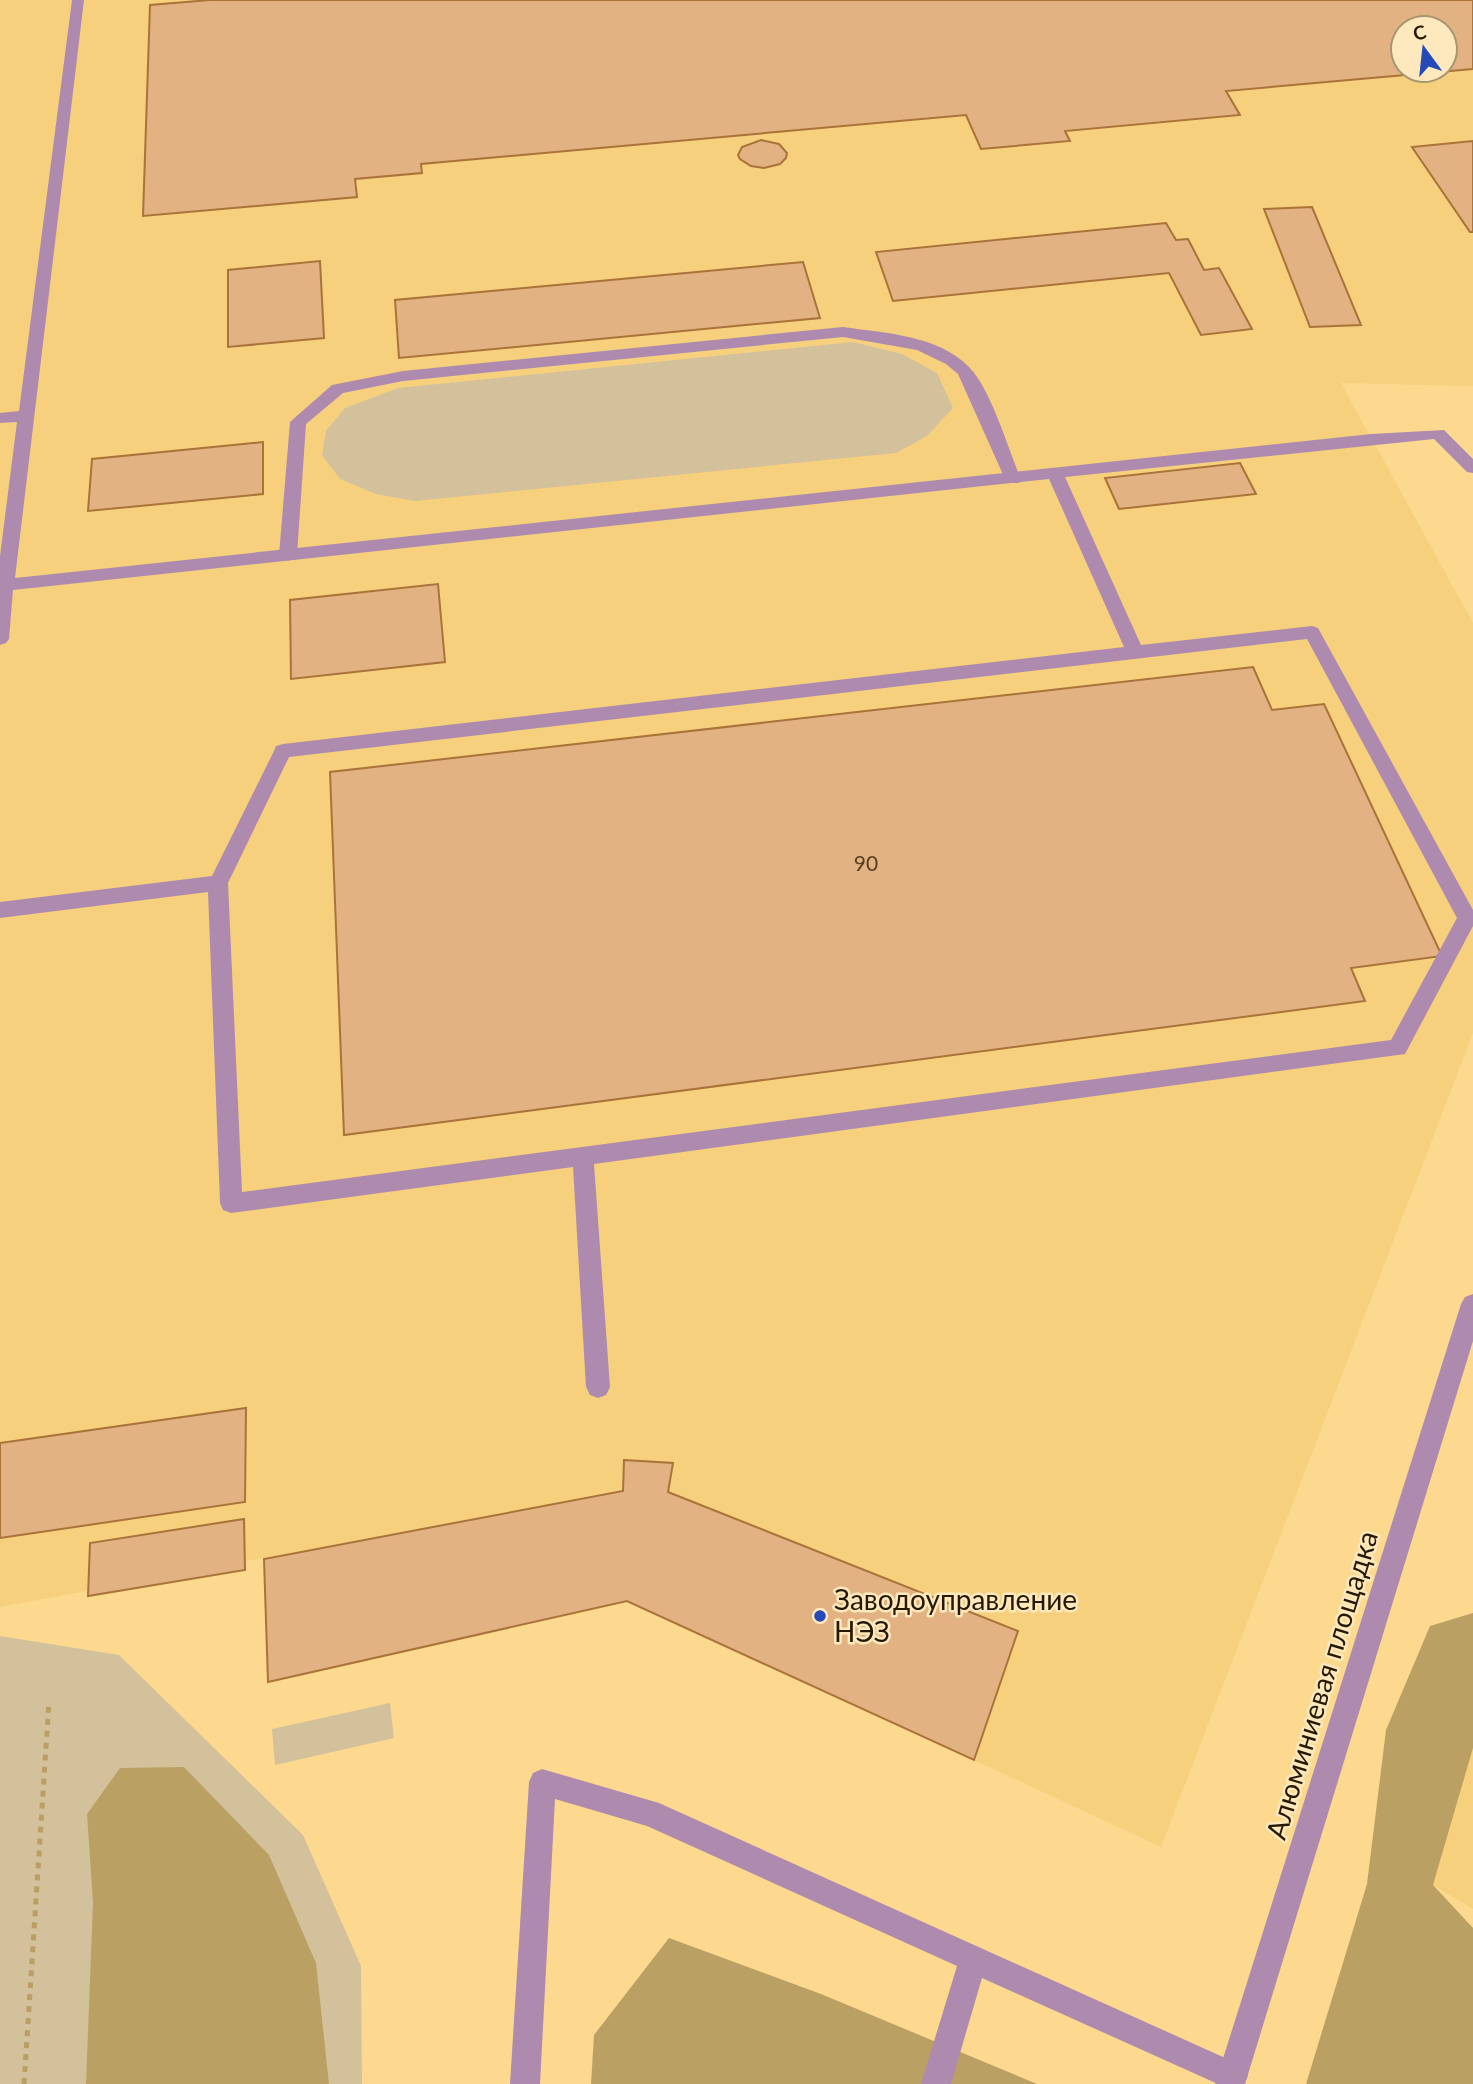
<svg xmlns="http://www.w3.org/2000/svg" width="1473" height="2084" viewBox="0 0 1473 2084" font-family="Lato,sans-serif">
	<style>
		.built { fill: #f6d07d; fill-rule: evenodd }
		.green { fill: #d3c19c }
		.forest { fill: #bba064 }
		.building { fill: #e3b282; stroke: #a97339; stroke-width: 2; fill-rule: evenodd }
		.lines { fill: none; stroke-linecap: round; stroke-linejoin: round }
		.path { stroke: #bb9e63; stroke-width: 5; stroke-dasharray: 6 6; stroke-linecap: butt }
		.lane { fill: #ae8bae; fill-rule: evenodd }
		.street { fill: #ae8bae; fill-rule: evenodd }
		.poi-dot { fill: #2549b7; stroke: #fde9bd; stroke-width: 2.5 }
		.labels { text-anchor: middle; stroke-width: 5; stroke-linejoin: round; paint-order: stroke }
		.number-label { font-size: 21px; fill: #553f20 }
		.near-poi-label { font-size: 28px; fill: #261900; stroke: #fde9bd; text-anchor: start }
		.near-street-label { font-size: 28px; fill: #261900; stroke: #fde9bd }
	</style>
	<rect width="100%" height="100%" fill="#fcd98e"/>
	<!-- built -->
	<g class="built">
		<path d="M0,0H1473V386L1341,383L1473,623V1033L1161,1847L974,1760L1017,1631L668,1492L672,1464L624,1460L623,1491L0,1607ZM1403,28H1445V70H1403Z"/>
		<polygon points="1473,1748 1473,1909 1433,1885"/>
	</g>
	<!-- green -->
	<g class="green">
		<polygon points="853,342 902,354 937,373 953,408 927,436 896,453 415,501 376,494 340,479 322,455 326,431 345,408 398,388"/>
		<polygon points="0,1636 119,1655 303,1835 361,1966 362,2084 0,2084"/>
		<polygon points="390,1703 394,1738 275,1765 272,1729"/>
	</g>
	<!-- forest -->
	<g class="forest">
		<polygon points="1473,1613 1473,1748 1433,1885 1473,1928 1473,2084 1306,2084 1367,1884 1386,1730 1430,1626"/>
		<polygon points="184,1767 269,1855 316,1963 329,2084 86,2084 93,1902 87,1814 120,1768"/>
		<polygon points="669,1938 821,1994 1037,2084 591,2084 594,2035"/>
	</g>
	<!-- building -->
	<g class="building">
		<path d="M210,0H1473V69L1226,91L1240,115L1065,131L1070,141L981,149L966,115L421,164L422,173L355,179L357,197L143,216L150,5ZM1403,28H1445V70H1403Z"/>
		<polygon points="761,140 779,144 787,153 786,158 780,164 764,168 751,166 740,159 738,155 742,147"/>
		<polygon points="1473,141 1473,232 1470,232 1412,147"/>
		<polygon points="1312,207 1361,325 1310,327 1264,209"/>
		<polygon points="1166,223 1176,240 1188,239 1204,270 1219,268 1252,329 1201,335 1169,273 893,301 876,252"/>
		<polygon points="320,261 324,338 228,347 228,270"/>
		<polygon points="803,262 820,318 399,358 395,300"/>
		<polygon points="263,442 263,494 88,511 92,459"/>
		<polygon points="1240,463 1256,494 1119,509 1105,478"/>
		<polygon points="438,584 445,662 291,679 290,600"/>
		<polygon points="1253,667 1272,710 1324,704 1442,956 1351,968 1365,1001 344,1135 330,772"/>
		<polygon points="246,1408 245,1502 0,1538 0,1443"/>
		<polygon points="624,1460 673,1463 668,1492 1018,1631 974,1760 627,1601 268,1682 264,1559 623,1491"/>
		<polygon points="244,1519 245,1570 88,1596 90,1543"/>
	</g>
	<g class="lines">
		<!-- path -->
		<polyline class="path" points="24,2084 49,1701"/>
		<!-- lane -->
		<g class="lane">
			<path d="M843,327C884,333 938,335 969,367C991,389 1008,449 1021,479L1019,483H1007L1005,479L958,374L946,364L917,350L843,337L403,381L343,393L306,424L297,555L288,561L279,555L290,422L332,385L403,371Z"/>
			<polygon points="542,1769 659,1803 1243,2066 1248,2076 1244,2084 1218,2084 982,1978 951,2084 921,2084 957,1966 647,1826 555,1799 540,2084 510,2084 529,1782 533,1773"/>
		</g>
		<!-- street -->
		<g class="street">
			<path d="M72,0H84L15,578L1371,434L1444,430L1473,459V473L1467,472L1434,439L1065,477L1141,645L1312,626L1318,628L1473,910V926L1405,1054L594,1164L610,1387L606,1395L598,1398L590,1395L586,1387L573,1167L231,1213L223,1210L220,1203L208,892L0,918V902L212,876L274,751L276,746L283,744L1124,647L1049,479L13,590L9,639L6,643L0,645V556L17,422L0,423V413L19,411ZM1307,639L1457,918L1391,1040L242,1192L228,883L289,757Z"/>
			<polygon points="1473,1294 1473,1341 1245,2084 1215,2084 1461,1304 1465,1297"/>
		</g>
	</g>
	<!-- markers -->
	<circle class="poi-dot" cx="820" cy="1616" r="7"/>
	<g class="labels">
		<!-- number labels -->
		<g class="number-label">
			<text x="866" y="871">90</text>
		</g>
		<!-- near-poi labels -->
		<g class="near-poi-label">
			<text x="834" y="1610">Заводоуправление<tspan x="834" dy="32">НЭЗ</tspan></text>
		</g>
		<!-- near-street labels -->
		<g class="near-street-label">
			<text transform="translate(1322 1685) rotate(-73)" y="10">Алюминиевая площадка</text>
		</g>
	</g>
	<!-- north arrow -->
	<g transform="translate(1424 49) rotate(345)"><circle r="33" fill="#fde9bd" stroke="#a79671" stroke-width="2"/>
	<path d="M0-5L12 26L0 18L-12 26Z" fill="#2549b7"/>
	<text y="-10" font-size="19" font-weight="bold" text-anchor="middle" fill="#261900">С</text>
	</g>
</svg>
